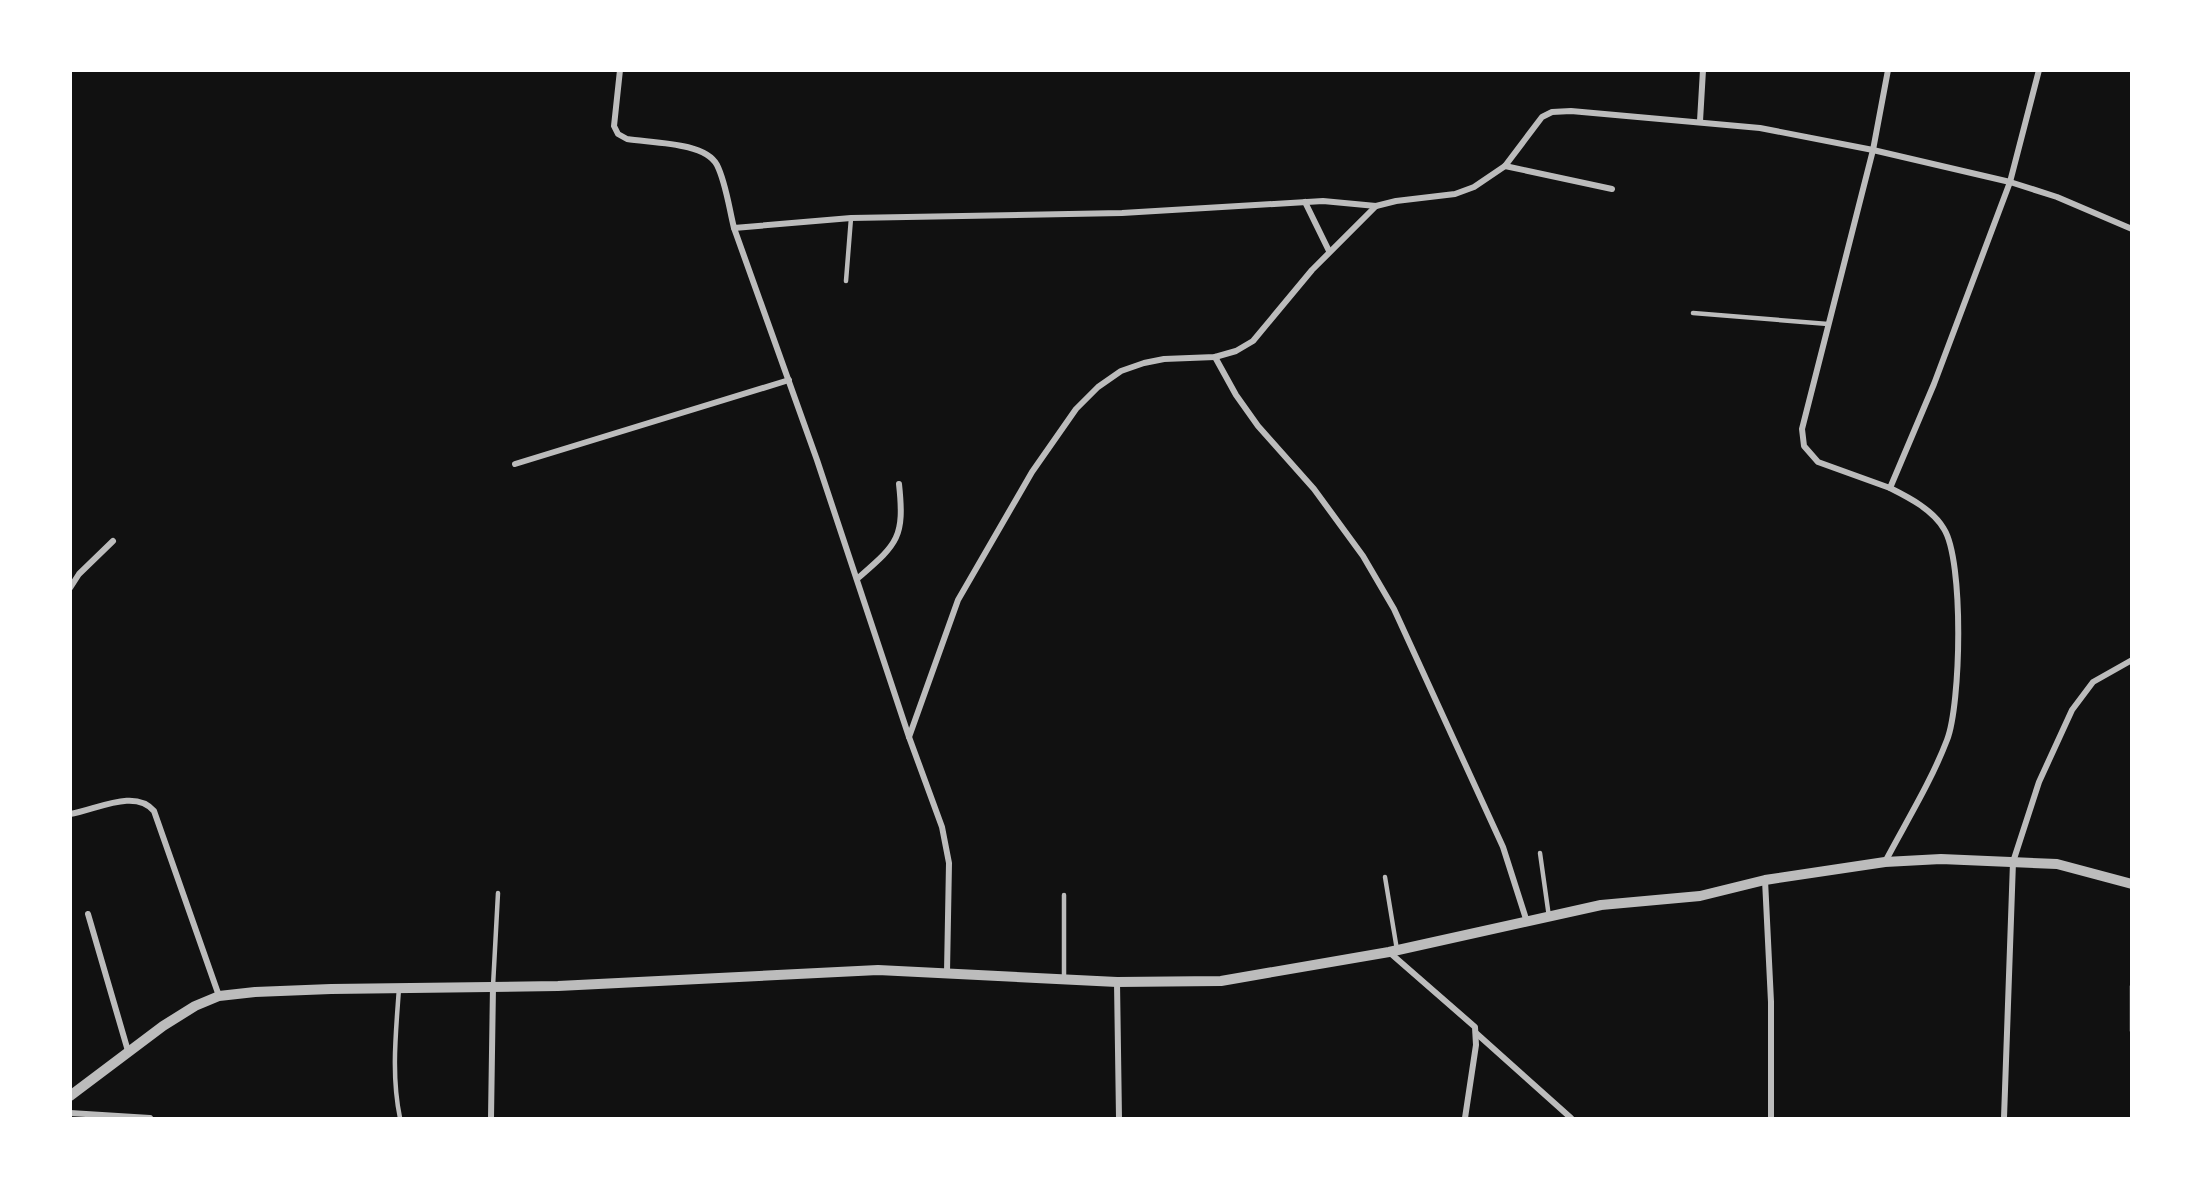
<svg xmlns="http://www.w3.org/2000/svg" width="2202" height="1189" viewBox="0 0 2202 1189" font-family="'Titillium Web',sans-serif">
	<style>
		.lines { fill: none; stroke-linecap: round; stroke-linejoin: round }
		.service { stroke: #bcbcbc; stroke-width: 4.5 }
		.minor { stroke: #bcbcbc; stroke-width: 6 }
		.tertiary { stroke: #bcbcbc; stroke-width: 10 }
	</style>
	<rect width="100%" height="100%" fill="#111"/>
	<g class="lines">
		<!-- service -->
		<g class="service">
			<polyline points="846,281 851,218"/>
			<polyline points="1693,313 1828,324"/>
			<polyline points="1540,853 1549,917"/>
			<polyline points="1385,877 1397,950"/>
			<polyline points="1064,979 1064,895"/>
			<polyline points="493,986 498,893"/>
			<polyline points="2132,986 2132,1031"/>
			<path d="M399,988C396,1032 391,1075 400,1118"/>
		</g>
		<!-- minor -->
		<g class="minor">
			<path d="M620,70L614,126L618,134L627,139C652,143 705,142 717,165C726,183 729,208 734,228L851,218L1122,213L1323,201L1376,206"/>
			<polyline points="1888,70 1873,150 1802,429 1804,446 1818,462 1890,488"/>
			<polyline points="1700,121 1703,70"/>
			<polyline points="1505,166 1612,189"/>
			<polyline points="1305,202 1329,251"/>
			<polyline points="734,228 817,460 909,737 942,827 949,863 947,972"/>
			<polyline points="1215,357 1236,395 1258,426 1314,489 1363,556 1394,609 1503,847 1527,922"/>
			<polyline points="515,464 789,380"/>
			<path d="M857,579C897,544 905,539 899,484"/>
			<polyline points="70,588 79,574 113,541"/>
			<polyline points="909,737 958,600 1032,472 1076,409 1098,387 1121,371 1144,363 1164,359 1215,357 1236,351 1253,341 1312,270 1376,206 1396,201 1455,194 1474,187 1505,166 1542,117 1552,112 1571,111 1760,128 1873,150 2010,182 2057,197 2132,229"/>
			<path d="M70,814C96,810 135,788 154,811L219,996"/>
			<path d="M1885,862C1906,822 1931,782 1947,740C1961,704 1964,561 1944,529C1933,510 1910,498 1890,488L1934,384L2010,182L2039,70"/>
			<polyline points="1765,880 1771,1002 1771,1118"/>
			<polyline points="88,914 128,1051"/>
			<polyline points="1389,952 1475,1027 1476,1045 1465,1118"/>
			<polyline points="1117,982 1119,1118"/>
			<polyline points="1476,1033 1571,1118"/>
			<polyline points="70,1113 150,1118"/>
			<polyline points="491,1118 493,986"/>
			<polyline points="2004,1118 2013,862 2039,782 2072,710 2093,682 2132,660"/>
		</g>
		<!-- tertiary -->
		<polyline class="tertiary" points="70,1096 163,1026 195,1006 219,996 255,992 331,989 558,986 878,970 1117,982 1221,981 1389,952 1601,905 1700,896 1765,880 1885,862 1941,859 2057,864 2132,884"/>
	</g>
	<!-- border -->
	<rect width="2202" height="1189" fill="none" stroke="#ffffff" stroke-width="144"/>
</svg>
